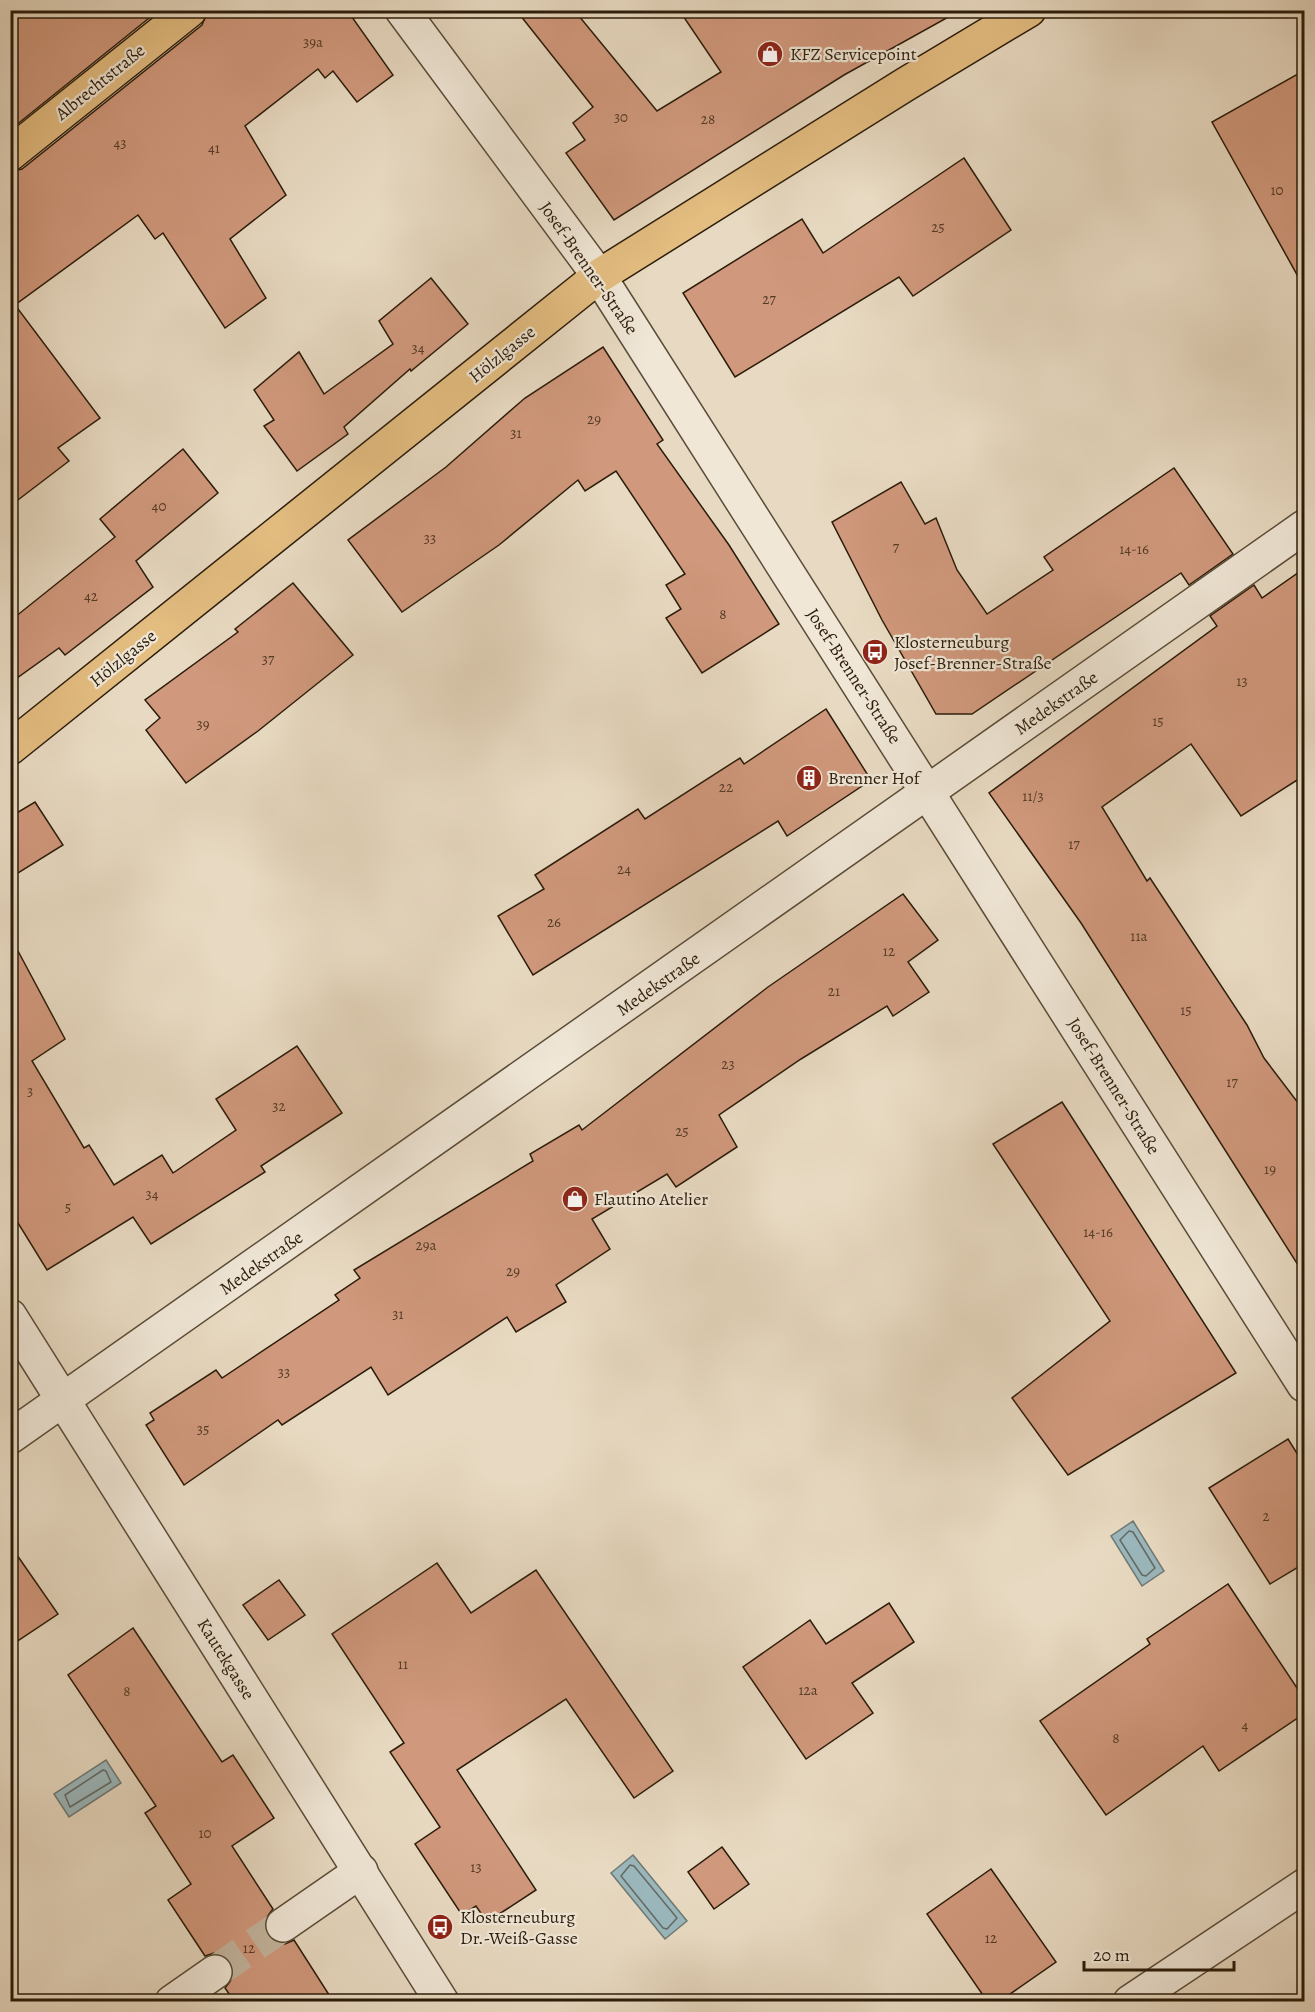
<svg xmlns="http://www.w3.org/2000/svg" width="1315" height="2012" viewBox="0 0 1315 2012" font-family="Alegreya,serif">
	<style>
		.water { fill: #9bb8bd; stroke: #6e7a75; stroke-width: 1.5 }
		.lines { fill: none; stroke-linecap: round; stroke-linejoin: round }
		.shore { stroke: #636a64; stroke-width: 1.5 }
		.building { fill: #d0987c; stroke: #2b1c0a; stroke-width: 1.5 }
		.minor-tunnel { stroke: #c2b49d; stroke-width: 33; stroke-dasharray: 33 16; stroke-linecap: butt }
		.minor-casing { stroke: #5a4c38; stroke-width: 36 }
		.major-casing { stroke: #2b1c0a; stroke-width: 36 }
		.minor { stroke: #f0e7d7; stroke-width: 33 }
		.major { stroke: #e4bd81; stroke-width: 33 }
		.labels { text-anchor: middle; stroke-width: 4.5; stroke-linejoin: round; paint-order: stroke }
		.number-label { font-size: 15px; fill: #543b26 }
		.poi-label { font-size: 18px; fill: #2b1c0a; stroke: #f0e7d7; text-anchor: start }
		.street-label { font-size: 18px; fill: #2b1c0a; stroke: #f0e7d7 }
	</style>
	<rect width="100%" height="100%" fill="#e8dac2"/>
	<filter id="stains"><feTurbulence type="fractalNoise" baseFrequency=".00333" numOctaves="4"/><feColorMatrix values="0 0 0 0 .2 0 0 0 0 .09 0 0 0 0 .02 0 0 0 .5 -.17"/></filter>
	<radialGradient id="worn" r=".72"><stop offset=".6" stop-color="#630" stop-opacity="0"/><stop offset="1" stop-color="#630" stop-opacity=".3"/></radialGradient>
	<!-- water -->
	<g class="water">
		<polygon points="1133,1521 1164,1571 1142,1586 1111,1536"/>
		<polygon points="106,1760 121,1783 69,1817 54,1794"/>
		<polygon points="633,1855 687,1921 665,1939 611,1873"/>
	</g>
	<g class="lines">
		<!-- shore -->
		<g class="shore">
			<polygon points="1129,1531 1133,1532 1155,1568 1146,1576 1142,1575 1120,1540"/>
			<polygon points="103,1770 106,1771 111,1782 70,1807 65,1795"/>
			<polygon points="630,1865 634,1866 677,1918 667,1929 663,1928 621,1876"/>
		</g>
	</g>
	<!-- building -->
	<g class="building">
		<polygon points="10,10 159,10 10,130"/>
		<polygon points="208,10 347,10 393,75 357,102 333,71 325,78 318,69 245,126 286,195 230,239 266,298 225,328 163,233 155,239 138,215 15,305 100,418 58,448 69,461 10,506 10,172 22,169 202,25"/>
		<polygon points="516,10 574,10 657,111 721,72 679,10 961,10 844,75 614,220 566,153 585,140 573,123 593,107"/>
		<polygon points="1305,70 1305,289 1212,122"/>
		<polygon points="964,158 1011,230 913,296 899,277 735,377 683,293 802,219 823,253"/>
		<polygon points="431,278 468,324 411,371 410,369 344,427 348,434 297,471 264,426 274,420 254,390 299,352 324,394 393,344 379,321"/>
		<polygon points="603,347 663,440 657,444 729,545 779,624 702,673 666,618 681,609 666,585 685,574 616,471 585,491 578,480 499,545 402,612 348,540 446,467 525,398"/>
		<polygon points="183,449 218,493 136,561 153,587 65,655 59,648 10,683 10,621 115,537 100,519"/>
		<polygon points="1174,468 1233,554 1189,585 1181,573 972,714 936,714 882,620 832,522 901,482 925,524 936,518 957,570 987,614 1053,570 1044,557"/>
		<polygon points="1305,568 1305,775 1241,816 1191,744 1102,807 1147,881 1150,878 1247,1025 1264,1058 1305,1112 1305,1276 1081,923 989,793 1217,626 1210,616 1254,585 1262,598"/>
		<polygon points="293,583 353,655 258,731 186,783 146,730 160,718 145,700 238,632 235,629"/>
		<polygon points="826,709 871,780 787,836 778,821 533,975 498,916 544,889 535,875 638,809 645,819 740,758 744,764"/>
		<polygon points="35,802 63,845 10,878 10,817"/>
		<polygon points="903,894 938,940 908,962 929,992 893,1016 887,1006 801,1059 719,1115 737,1147 676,1187 667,1174 592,1219 610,1249 556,1285 566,1302 516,1332 507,1317 388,1395 371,1367 282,1425 278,1420 184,1485 146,1425 154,1420 150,1413 216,1370 222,1378 339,1300 335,1295 360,1278 354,1270 533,1161 530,1154 579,1125 582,1130 768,987"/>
		<polygon points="10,936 65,1039 32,1061 84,1148 89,1145 114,1185 162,1155 173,1173 236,1130 216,1099 297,1046 342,1113 261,1166 265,1172 151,1244 133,1217 47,1270 10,1210"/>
		<polygon points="1062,1102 1236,1373 1068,1475 1012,1398 1110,1321 993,1144"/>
		<polygon points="1288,1439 1305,1466 1305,1563 1270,1584 1209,1488"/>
		<polygon points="10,1545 58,1614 10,1646"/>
		<polygon points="437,1563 471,1613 536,1570 673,1771 634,1798 566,1699 457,1770 536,1890 487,1922 476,1906 462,1915 415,1844 440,1827 390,1752 404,1743 332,1634"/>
		<polygon points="279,1580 305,1615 268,1640 243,1605"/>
		<polygon points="1228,1584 1305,1700 1305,1713 1219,1771 1203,1746 1106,1815 1040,1721 1150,1644 1147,1639"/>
		<polygon points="889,1603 914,1642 852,1683 873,1713 806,1759 743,1667 810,1620 826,1644"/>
		<polygon points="133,1628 222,1762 233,1755 274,1818 232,1846 273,1909 266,1918 264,1927 267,1935 276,1942 285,1944 294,1940 333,2001 234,2001 225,1988 232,1979 234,1971 231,1962 222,1955 214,1953 205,1956 168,1900 191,1884 145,1813 156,1806 68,1675"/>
		<polygon points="722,1847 749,1884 714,1909 688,1872"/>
		<polygon points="991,1869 1056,1962 1000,2001 987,2001 927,1914"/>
	</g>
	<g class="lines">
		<!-- minor-tunnel -->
		<polyline class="minor-tunnel" points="215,1972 283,1925"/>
		<!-- minor casing -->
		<g class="minor-casing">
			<g id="minor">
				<polyline points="402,10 599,276 1304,1385"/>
				<polyline points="10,1316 442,2002"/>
				<polyline points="10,1437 1304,527"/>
				<polyline points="283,1925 361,1871"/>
				<polyline points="172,2002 215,1972"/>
				<polyline points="1130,2002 1304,1886"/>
			</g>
		</g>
		<!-- major casing -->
		<g class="major-casing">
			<g id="major">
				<polyline points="10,154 190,10"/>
				<polyline points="10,748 599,276 906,84 1029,10"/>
			</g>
		</g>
		<!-- minor -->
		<use href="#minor" class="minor"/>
		<!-- major -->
		<use href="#major" class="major"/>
	</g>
	<!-- icons -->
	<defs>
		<g id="shop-disc" transform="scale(1.35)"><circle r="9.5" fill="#8f2418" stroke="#f0e7d7"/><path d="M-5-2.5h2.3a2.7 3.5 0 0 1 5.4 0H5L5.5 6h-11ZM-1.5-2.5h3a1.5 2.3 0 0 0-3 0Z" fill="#fff"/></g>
		<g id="bus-disc" transform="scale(1.35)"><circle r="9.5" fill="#8f2418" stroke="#f0e7d7"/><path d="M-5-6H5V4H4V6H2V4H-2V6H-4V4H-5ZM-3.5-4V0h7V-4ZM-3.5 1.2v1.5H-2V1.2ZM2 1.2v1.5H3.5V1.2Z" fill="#fff"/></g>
		<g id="building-disc" transform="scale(1.35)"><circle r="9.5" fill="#8f2418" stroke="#f0e7d7"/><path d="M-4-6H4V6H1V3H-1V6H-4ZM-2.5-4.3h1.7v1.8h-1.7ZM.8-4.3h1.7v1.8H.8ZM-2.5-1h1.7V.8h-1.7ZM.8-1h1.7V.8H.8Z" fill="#fff"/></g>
	</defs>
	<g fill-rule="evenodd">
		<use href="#shop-disc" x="770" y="54"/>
		<use href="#bus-disc" x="875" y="652"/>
		<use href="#building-disc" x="809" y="778"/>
		<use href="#shop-disc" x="575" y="1199"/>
		<use href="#bus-disc" x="440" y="1927"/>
	</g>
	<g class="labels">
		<!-- number labels -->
		<g class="number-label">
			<text x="313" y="47">39a</text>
			<text x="621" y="122">30</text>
			<text x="708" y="124">28</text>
			<text x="120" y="148">43</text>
			<text x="214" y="153">41</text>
			<text x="1277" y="195">10</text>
			<text x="938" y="232">25</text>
			<text x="769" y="304">27</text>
			<text x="418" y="353">34</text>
			<text x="594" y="424">29</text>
			<text x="516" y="438">31</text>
			<text x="159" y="511">40</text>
			<text x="430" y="543">33</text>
			<text x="896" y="552">7</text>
			<text x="1134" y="554">14-16</text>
			<text x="91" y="601">42</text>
			<text x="723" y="619">8</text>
			<text x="268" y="664">37</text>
			<text x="1242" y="686">13</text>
			<text x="1158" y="726">15</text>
			<text x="203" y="729">39</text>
			<text x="726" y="792">22</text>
			<text x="1033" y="801">11/3</text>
			<text x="1074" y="849">17</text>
			<text x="624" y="874">24</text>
			<text x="554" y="927">26</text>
			<text x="1139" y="941">11a</text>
			<text x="889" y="956">12</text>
			<text x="834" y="996">21</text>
			<text x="1186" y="1015">15</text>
			<text x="728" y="1069">23</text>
			<text x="1232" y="1087">17</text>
			<text x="30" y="1096">3</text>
			<text x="279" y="1111">32</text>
			<text x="682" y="1136">25</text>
			<text x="1270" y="1174">19</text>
			<text x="152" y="1199">34</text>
			<text x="68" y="1212">5</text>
			<text x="1098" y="1237">14-16</text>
			<text x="426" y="1250">29a</text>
			<text x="513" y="1276">29</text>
			<text x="398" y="1319">31</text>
			<text x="284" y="1377">33</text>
			<text x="203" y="1434">35</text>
			<text x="1266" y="1521">2</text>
			<text x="403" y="1669">11</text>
			<text x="808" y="1695">12a</text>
			<text x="127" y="1696">8</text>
			<text x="1245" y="1730">4</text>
			<text x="1116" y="1743">8</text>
			<text x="205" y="1838">10</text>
			<text x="476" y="1872">13</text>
			<text x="991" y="1943">12</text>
			<text x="249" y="1953">12</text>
		</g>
		<!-- poi labels -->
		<g class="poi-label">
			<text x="790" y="60">KFZ Servicepoint</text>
			<text x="894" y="648">Klosterneuburg<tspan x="894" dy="21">Josef-Brenner-Straße</tspan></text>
			<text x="828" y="784">Brenner Hof</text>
			<text x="594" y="1205">Flautino Atelier</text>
			<text x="460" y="1923">Klosterneuburg<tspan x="460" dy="21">Dr.-Weiß-Gasse</tspan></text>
		</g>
		<!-- street labels -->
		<g class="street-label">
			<text transform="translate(100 82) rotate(-39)" y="6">Albrechtstraße</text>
			<text transform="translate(589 268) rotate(55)" y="6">Josef-Brenner-Straße</text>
			<text transform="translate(502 354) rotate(-39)" y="6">Hölzlgasse</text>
			<text transform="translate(123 658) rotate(-39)" y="6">Hölzlgasse</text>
			<text transform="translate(854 676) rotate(57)" y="6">Josef-Brenner-Straße</text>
			<text transform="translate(1056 703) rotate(-35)" y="6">Medekstraße</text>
			<text transform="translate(658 984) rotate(-35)" y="6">Medekstraße</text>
			<text transform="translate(1114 1086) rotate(58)" y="6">Josef-Brenner-Straße</text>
			<text transform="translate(261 1263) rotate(-35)" y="6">Medekstraße</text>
			<text transform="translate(226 1659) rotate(58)" y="6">Kautekgasse</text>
		</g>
	</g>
	<!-- margin -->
	<rect width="1315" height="2012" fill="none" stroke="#e8dac2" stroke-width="36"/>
	<rect x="12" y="12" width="1291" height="1988" fill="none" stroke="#2b1c0a" stroke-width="3"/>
	<rect x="18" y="18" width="1279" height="1976" fill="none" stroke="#2b1c0a" stroke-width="1.5"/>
	<!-- scale -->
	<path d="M1084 1961v9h150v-9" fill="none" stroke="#2b1c0a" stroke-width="3"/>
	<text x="1093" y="1961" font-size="18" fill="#2b1c0a" stroke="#f0e7d7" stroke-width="4.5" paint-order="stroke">20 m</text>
	<rect width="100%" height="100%" filter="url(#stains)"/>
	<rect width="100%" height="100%" fill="url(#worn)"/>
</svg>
